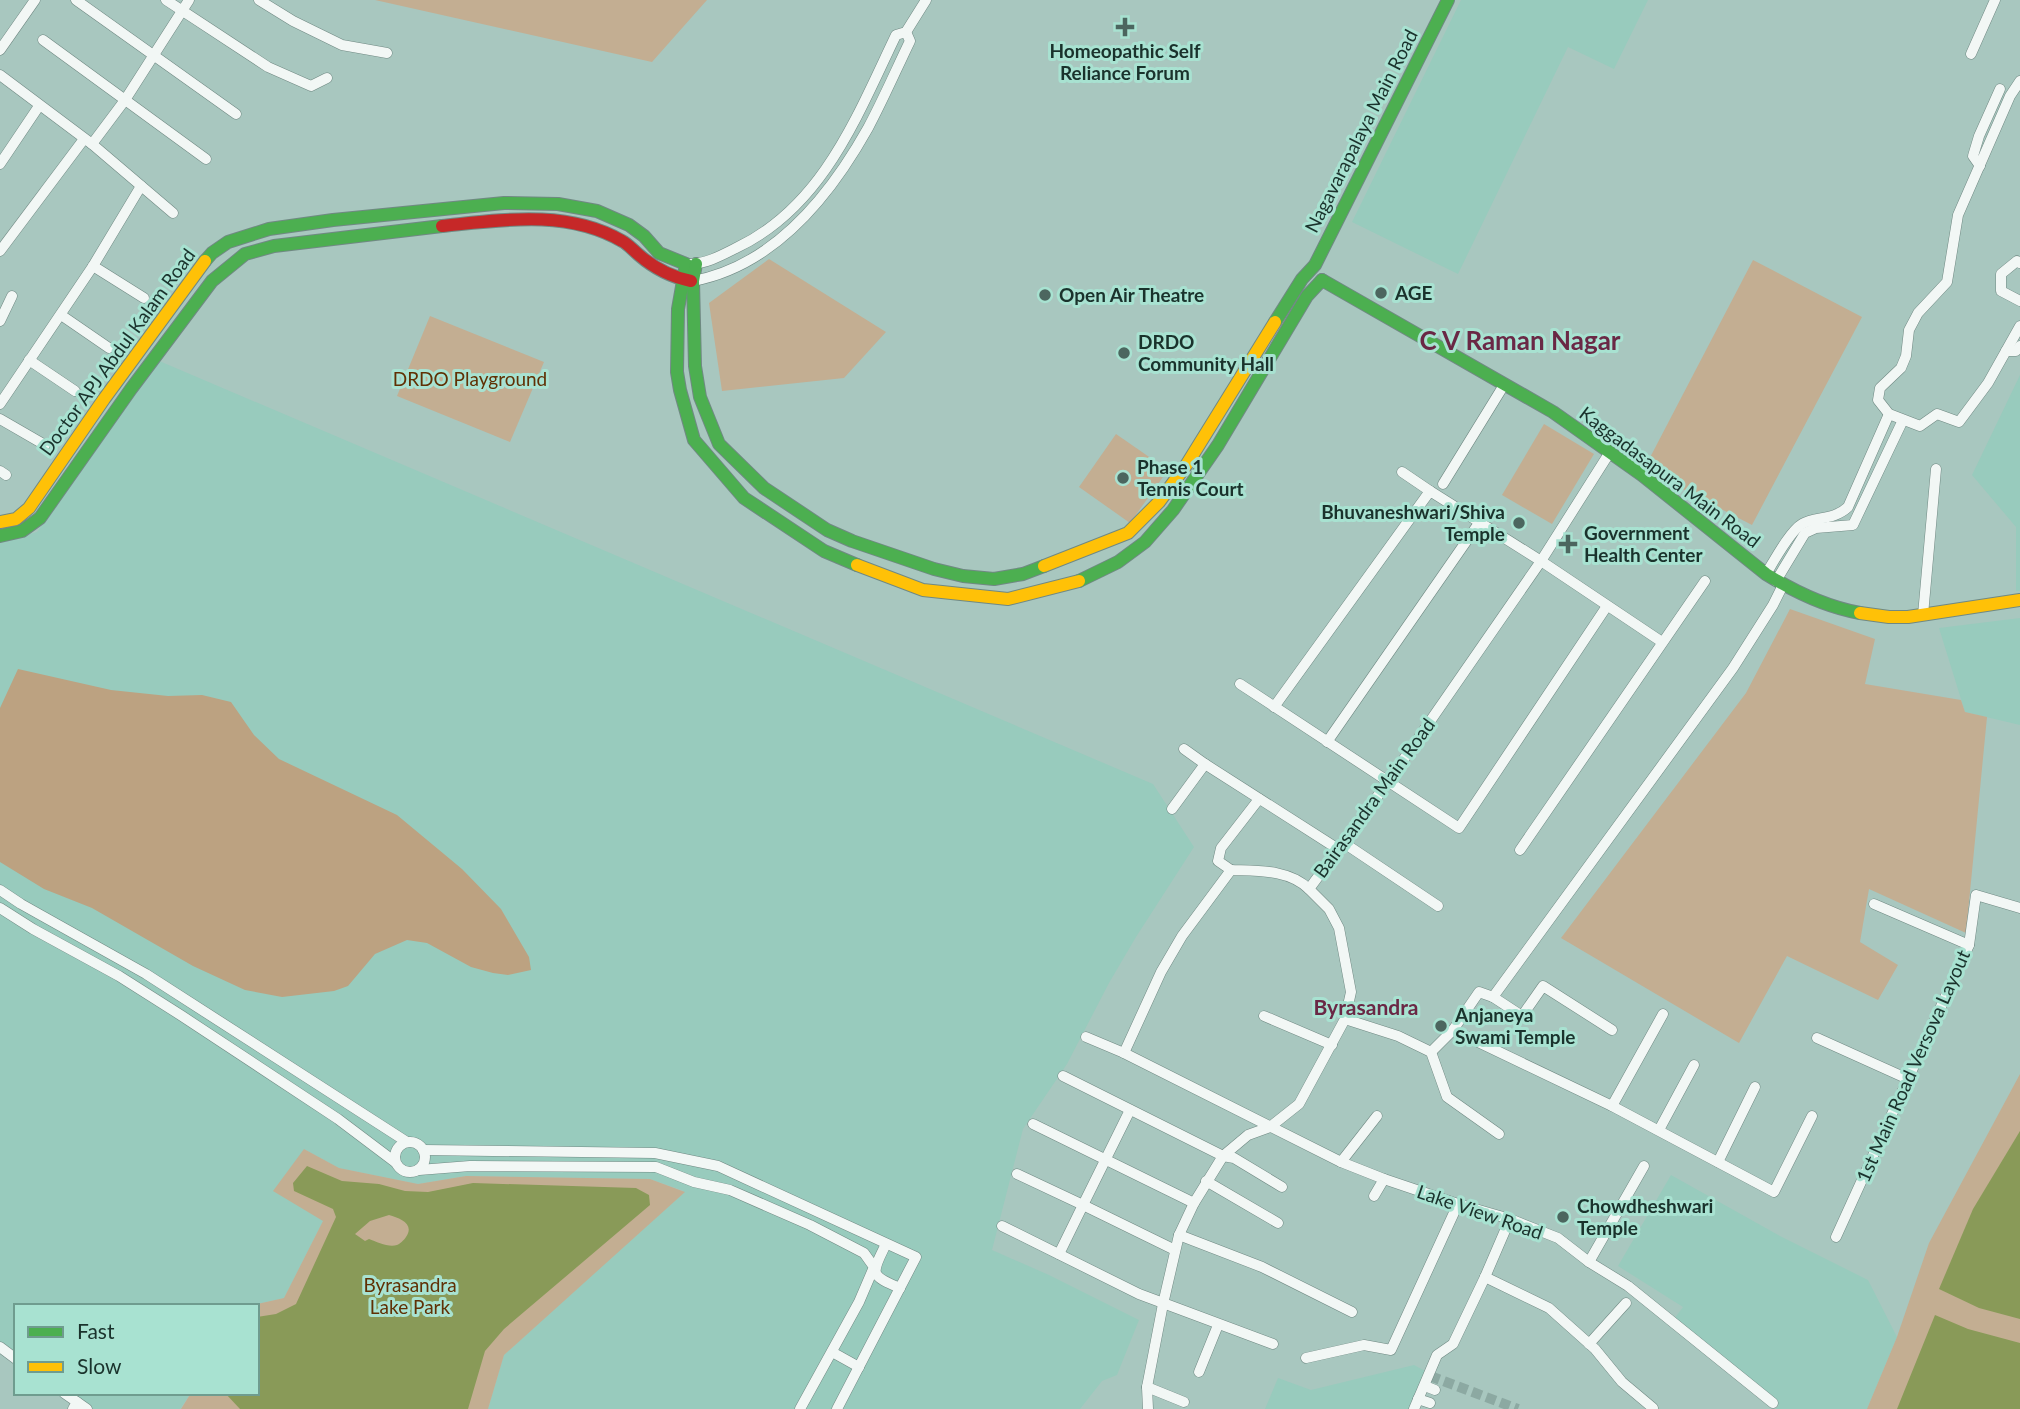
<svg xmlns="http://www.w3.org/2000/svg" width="2020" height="1409" viewBox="0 0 2020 1409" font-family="Lato,sans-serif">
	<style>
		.built { fill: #98cbbd }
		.green { fill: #c3ae92 }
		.forest { fill: #bca281 }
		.water { fill: #899a58; fill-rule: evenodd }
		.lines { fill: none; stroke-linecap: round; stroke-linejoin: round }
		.street-tunnel { stroke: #8ca9a2; stroke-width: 10; stroke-dasharray: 10 5; stroke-linecap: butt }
		.street-casing { stroke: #708983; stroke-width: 11 }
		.fast-casing { stroke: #708983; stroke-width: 14 }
		.slow-casing { stroke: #708983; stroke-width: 14 }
		.jam-casing { stroke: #708983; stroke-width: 14 }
		.street { stroke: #f2f7f5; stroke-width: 10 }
		.fast { stroke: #4caf50; stroke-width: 12 }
		.slow { stroke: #ffc107; stroke-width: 12 }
		.jam { stroke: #c62828; stroke-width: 12 }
		.poi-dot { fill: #4c665f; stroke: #a8e2d1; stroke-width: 2.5 }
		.labels { text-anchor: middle; stroke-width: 6; stroke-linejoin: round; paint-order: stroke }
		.poi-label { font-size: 19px; font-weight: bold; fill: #1a322c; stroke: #a8e2d1; text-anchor: start }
		.street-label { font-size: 19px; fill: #1a322c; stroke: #a8e2d1 }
		.park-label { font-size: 19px; fill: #603004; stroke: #a8e2d1 }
		.neighbourhood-label { font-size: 21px; font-weight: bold; fill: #6a2845; stroke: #a8e2d1 }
		.district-label { font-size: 26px; font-weight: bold; fill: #6a2845; stroke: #a8e2d1 }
	</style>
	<rect width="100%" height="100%" fill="#a8c7bf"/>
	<!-- built -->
	<g class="built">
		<polygon points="1461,0 1648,0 1614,69 1568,47 1458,274 1352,222"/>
		<polygon points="157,360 1153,784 1194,847 1136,937 1109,983 1067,1064 1023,1129 992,1250 1049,1275 1139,1320 1117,1375 1102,1381 1080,1409 488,1409 504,1355 684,1191 650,1179 466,1176 418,1184 339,1168 304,1149 323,1221 284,1298 248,1306 16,1306 16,1355 0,1343 0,541 5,541 37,532"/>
		<polygon points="2020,375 2020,591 2016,591 2016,527 1972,475"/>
		<polygon points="2020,618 2020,725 1965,712 1939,628"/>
		<polygon points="1671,1175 1780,1236 1868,1280 1897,1337 1867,1409 1776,1409 1779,1405 1674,1319 1683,1307 1618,1266"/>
		<polygon points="1414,1365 1425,1371 1411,1409 1265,1409 1278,1378 1311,1390"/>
		<polygon points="71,1393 191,1393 180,1409 94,1409"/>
	</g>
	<!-- green -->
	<g class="green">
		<polygon points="375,0 707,0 652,62"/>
		<polygon points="769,259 886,332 844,378 722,391 709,303"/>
		<polygon points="1753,260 1862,317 1752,525 1644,469"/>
		<polygon points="430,316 544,362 510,442 397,396"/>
		<polygon points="1544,424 1594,454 1552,524 1502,495"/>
		<polygon points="1116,434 1168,470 1130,523 1079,487"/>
		<polygon points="1790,609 1875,639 1865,684 1961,700 1965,712 1987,717 1966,933 1869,889 1860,942 1898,965 1878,1000 1787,956 1739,1043 1561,938 1746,693"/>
		<polygon points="2020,1074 2020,1409 1867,1409 1897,1337 1929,1243"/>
		<polygon points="304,1149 339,1168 418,1184 466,1176 650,1179 685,1192 504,1355 488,1409 181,1409 191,1393 257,1393 257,1306 248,1306 284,1298 323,1221 273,1191"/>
	</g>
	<!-- forest -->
	<polygon class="forest" points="18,669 111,690 168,696 202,695 231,702 254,735 279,759 397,815 462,869 501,909 529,957 531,970 508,975 493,973 471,967 427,943 407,940 375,954 348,986 334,991 282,997 245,990 193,966 92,908 44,889 0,862 0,708"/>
	<!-- water -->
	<g class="water">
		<polygon points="2020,1131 2020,1319 1979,1308 1939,1289 1973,1209"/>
		<path d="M307,1166L342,1181L379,1184L405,1191L428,1192L473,1183L636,1188L649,1195L650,1205L504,1329L485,1351L468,1409H240L225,1393H257V1317L276,1314L296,1304L336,1217L333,1209L294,1191L293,1183ZM389,1215C400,1218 415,1224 406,1237C404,1240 400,1244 397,1245C389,1248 377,1242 369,1239L365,1241L355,1234L370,1221Z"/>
		<polygon points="1935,1315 1968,1329 2020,1343 2020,1409 1897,1409"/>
	</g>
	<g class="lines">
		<!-- street-tunnel -->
		<polyline class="street-tunnel" points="1430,1376 1518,1409"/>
		<!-- street casing -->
		<g class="street-casing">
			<g id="street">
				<polyline points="76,0 236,114"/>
				<polyline points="166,0 268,67 311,86 327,78"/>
				<polyline points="259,0 293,21 342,45 387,53"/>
				<polyline points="43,40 206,159"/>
				<polyline points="0,50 35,0"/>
				<polyline points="1971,54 1995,0"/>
				<polyline points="0,75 92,144 173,213"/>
				<polyline points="2020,81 2010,96 1958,215 1947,282 1918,313 1909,330 1906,356 1901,368 1880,388 1878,400 1889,414 1920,426 1937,414 1959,422 1988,383 2020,326"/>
				<polyline points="92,144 125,100 189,0"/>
				<polyline points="0,164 39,106"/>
				<polyline points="1980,166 1973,156 1979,136 2000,89"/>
				<polyline points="0,251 84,139"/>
				<polyline points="2020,263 2017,261 2001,274 2001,291 2020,301"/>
				<path d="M690,264C706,264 722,255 736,248C823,207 857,116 896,35L906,32L926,0"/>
				<polyline points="93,266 144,298"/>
				<path d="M693,281C773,266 830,196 868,128C883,100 896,70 910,41L906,32"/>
				<polyline points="61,315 109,348"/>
				<polyline points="0,321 12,296"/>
				<polyline points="2006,351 2016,351 2020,346"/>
				<polyline points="29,360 75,391"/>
				<polyline points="0,404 93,266 141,186"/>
				<polyline points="0,419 45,445"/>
				<polyline points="0,471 6,475"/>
				<polyline points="1402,472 1430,491"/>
				<polyline points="1443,484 1504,385"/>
				<path d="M1766,574C1774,561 1790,531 1802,524C1815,516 1833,521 1848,507L1889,414"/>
				<polyline points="1776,581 1805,533 1816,528 1853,525 1903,420"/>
				<polyline points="1923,615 1936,469"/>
				<polyline points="1240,684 1459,828 1607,606"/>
				<polyline points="1274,707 1430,491 1541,561 1662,642"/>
				<polyline points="1327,742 1479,523"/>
				<polyline points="1184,749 1205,764 1338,849"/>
				<polyline points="1259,799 1221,848 1218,861 1231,870 1182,936 1161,972 1124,1053 1341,1162 1384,1179 1458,1204 1510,1219 1558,1238 1589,1262 1628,1286 1773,1403"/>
				<polyline points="1172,809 1205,764"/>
				<polyline points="1344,843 1438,906"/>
				<polyline points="1520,850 1705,581"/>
				<path d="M1231,870C1257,871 1289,869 1309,889"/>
				<polyline points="0,890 21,904 146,974 407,1142"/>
				<polyline points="1874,904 1969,945"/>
				<polyline points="0,908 33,929 119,976 182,1016 338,1119 395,1162"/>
				<polyline points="1493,997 1522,1016 1543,986 1612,1030"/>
				<polyline points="1264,1016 1332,1045"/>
				<polyline points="1345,1019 1398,1036 1431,1052 1453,1030 1479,992 1493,997 1733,668 1773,605 1783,585"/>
				<polyline points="1453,1030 1612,1106 1774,1192 1812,1116"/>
				<polyline points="1086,1037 1124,1053"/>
				<polyline points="1817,1038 1908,1079"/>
				<polyline points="1431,1052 1447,1097 1499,1134"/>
				<polyline points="1063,1076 1223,1156 1234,1158 1282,1187"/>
				<polyline points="1612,1106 1663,1014"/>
				<polyline points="1130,1110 1083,1205 1175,1250"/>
				<polyline points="1033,1124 1194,1203"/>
				<polyline points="1659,1130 1694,1065"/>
				<circle cx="410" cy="1157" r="15"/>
				<polyline points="423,1150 655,1153 718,1166 916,1257 837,1409"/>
				<polyline points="1341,1162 1377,1116"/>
				<polyline points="1718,1162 1755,1087"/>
				<polyline points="419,1170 470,1166 656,1167 694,1182 730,1190 810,1225 864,1253 874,1267 859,1302 800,1409"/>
				<polyline points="1017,1174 1083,1205 1059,1254"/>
				<polyline points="1206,1181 1278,1223"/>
				<polyline points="1374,1196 1384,1179"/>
				<polyline points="1002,1226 1139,1294 1273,1344"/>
				<polyline points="1179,1235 1262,1267 1352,1312"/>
				<polyline points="1836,1237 1969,945 1976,895 2020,908"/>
				<path d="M886,1244C872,1273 868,1275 900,1288"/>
				<polyline points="1589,1262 1644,1166"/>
				<polyline points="1485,1277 1549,1308 1595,1349 1622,1382 1653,1408"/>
				<polyline points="1589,1344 1626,1303"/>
				<polyline points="0,1347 16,1359"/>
				<polyline points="832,1352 859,1367"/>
				<polyline points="1306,1358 1364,1345 1391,1350 1458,1204"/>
				<polyline points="1199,1372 1218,1325"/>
				<polyline points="1425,1386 1435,1390"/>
				<polyline points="1147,1387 1184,1402"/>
				<polyline points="64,1393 77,1402 73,1409"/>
				<polyline points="1418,1399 1430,1403"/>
				<polyline points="77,1402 87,1409"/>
				<polyline points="1148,1409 1147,1387 1163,1304 1179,1235 1194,1203 1223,1156 1248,1135 1270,1127 1299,1104 1345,1019 1351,992 1339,928 1329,909 1309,889 1388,782 1541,561 1610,452"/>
				<polyline points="1414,1409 1437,1355 1453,1344 1485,1277 1510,1219"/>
			</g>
		</g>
		<!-- fast casing -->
		<g class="fast-casing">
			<g id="fast">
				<polyline points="205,261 212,253 228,242 269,229 333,220 504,203 558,204 597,211 629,225 644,236 659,253 686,264 678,309 677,372 680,390 694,440 744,498 824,551 857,565"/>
				<polyline points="696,264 693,281 695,366 700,397 719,444 764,488 827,530 852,541 934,569 963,576 994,579 1023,574 1044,566"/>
				<path d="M1322,280L1553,412L1642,475L1766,574C1795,592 1826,607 1860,613"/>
				<polyline points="1275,322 1302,279 1315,265 1448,0"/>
				<polyline points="0,536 22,531 40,518 131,389 212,281 245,254 274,246 442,226"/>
				<polyline points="1079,581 1118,562 1145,542 1173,510 1218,445 1307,296 1322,280"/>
			</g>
		</g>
		<!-- slow casing -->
		<g class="slow-casing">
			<g id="slow">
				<polyline points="0,522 16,519 29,508 104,399 205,261"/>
				<polyline points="857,565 923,590 1008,599 1079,581"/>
				<polyline points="1044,566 1128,533 1159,502 1187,464 1275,322"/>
				<polyline points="1860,613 1889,617 1908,617 2020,600"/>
			</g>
		</g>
		<!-- jam casing -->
		<g class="jam-casing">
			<path id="jam" d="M442,226C501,220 567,209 622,241C628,244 633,250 639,255C654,268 671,277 691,281"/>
		</g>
		<!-- street -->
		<use href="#street" class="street"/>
		<!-- fast -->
		<use href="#fast" class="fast"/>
		<!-- slow -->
		<use href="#slow" class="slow"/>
		<!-- jam -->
		<use href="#jam" class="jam"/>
	</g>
	<!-- markers -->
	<g class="poi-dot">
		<path d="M1121.5 16.5h7v7h7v7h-7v7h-7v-7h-7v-7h7z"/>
		<circle cx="1381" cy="293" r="7"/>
		<circle cx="1045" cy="295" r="7"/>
		<circle cx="1124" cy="353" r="7"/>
		<circle cx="1123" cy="478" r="7"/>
		<circle cx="1519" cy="523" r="7"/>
		<path d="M1564.5 533.5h7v7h7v7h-7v7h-7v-7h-7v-7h7z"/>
		<circle cx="1441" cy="1026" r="7"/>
		<circle cx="1563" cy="1217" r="7"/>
	</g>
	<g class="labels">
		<!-- poi labels -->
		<g class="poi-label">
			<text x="1125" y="58" text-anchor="middle">Homeopathic Self<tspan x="1125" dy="22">Reliance Forum</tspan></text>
			<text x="1395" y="300">AGE</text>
			<text x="1059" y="302">Open Air Theatre</text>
			<text x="1138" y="349">DRDO<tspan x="1138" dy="22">Community Hall</tspan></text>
			<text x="1137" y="474">Phase 1<tspan x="1137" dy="22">Tennis Court</tspan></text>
			<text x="1505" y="519" text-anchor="end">Bhuvaneshwari/Shiva<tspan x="1505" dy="22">Temple</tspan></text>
			<text x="1584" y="540">Government<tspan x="1584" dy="22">Health Center</tspan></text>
			<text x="1455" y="1022">Anjaneya<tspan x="1455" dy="22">Swami Temple</tspan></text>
			<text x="1577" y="1213">Chowdheshwari<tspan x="1577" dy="22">Temple</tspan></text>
		</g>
		<!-- street labels -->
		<g class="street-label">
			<text transform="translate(1361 131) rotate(-63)" y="7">Nagavarapalaya Main Road</text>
			<text transform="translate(117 352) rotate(-54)" y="7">Doctor APJ Abdul Kalam Road</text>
			<text transform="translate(1670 477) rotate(37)" y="7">Kaggadasapura Main Road</text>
			<text transform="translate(1374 798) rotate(-54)" y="7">Bairasandra Main Road</text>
			<text transform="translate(1913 1066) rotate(-66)" y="7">1st Main Road Versova Layout</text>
			<text transform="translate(1480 1212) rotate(19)" y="7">Lake View Road</text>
		</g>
		<!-- park labels -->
		<g class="park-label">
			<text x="470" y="386">DRDO Playground</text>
			<text x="410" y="1292">Byrasandra<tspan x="410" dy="22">Lake Park</tspan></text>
		</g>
		<!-- neighbourhood labels -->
		<g class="neighbourhood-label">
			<text x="1366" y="1015">Byrasandra</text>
		</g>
		<!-- district labels -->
		<g class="district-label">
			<text x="1520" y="350">C V Raman Nagar</text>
		</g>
	</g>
	<!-- legend -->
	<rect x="14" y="1304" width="245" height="91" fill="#a8e2d1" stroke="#6f9c8f" stroke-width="2"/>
	<rect x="28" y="1327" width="35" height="10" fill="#4caf50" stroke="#6f9c8f" stroke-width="2"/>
	<text x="77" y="1339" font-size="21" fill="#1a322c">Fast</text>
	<rect x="28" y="1362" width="35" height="10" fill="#ffc107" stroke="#6f9c8f" stroke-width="2"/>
	<text x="77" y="1374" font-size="21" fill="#1a322c">Slow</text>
</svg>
